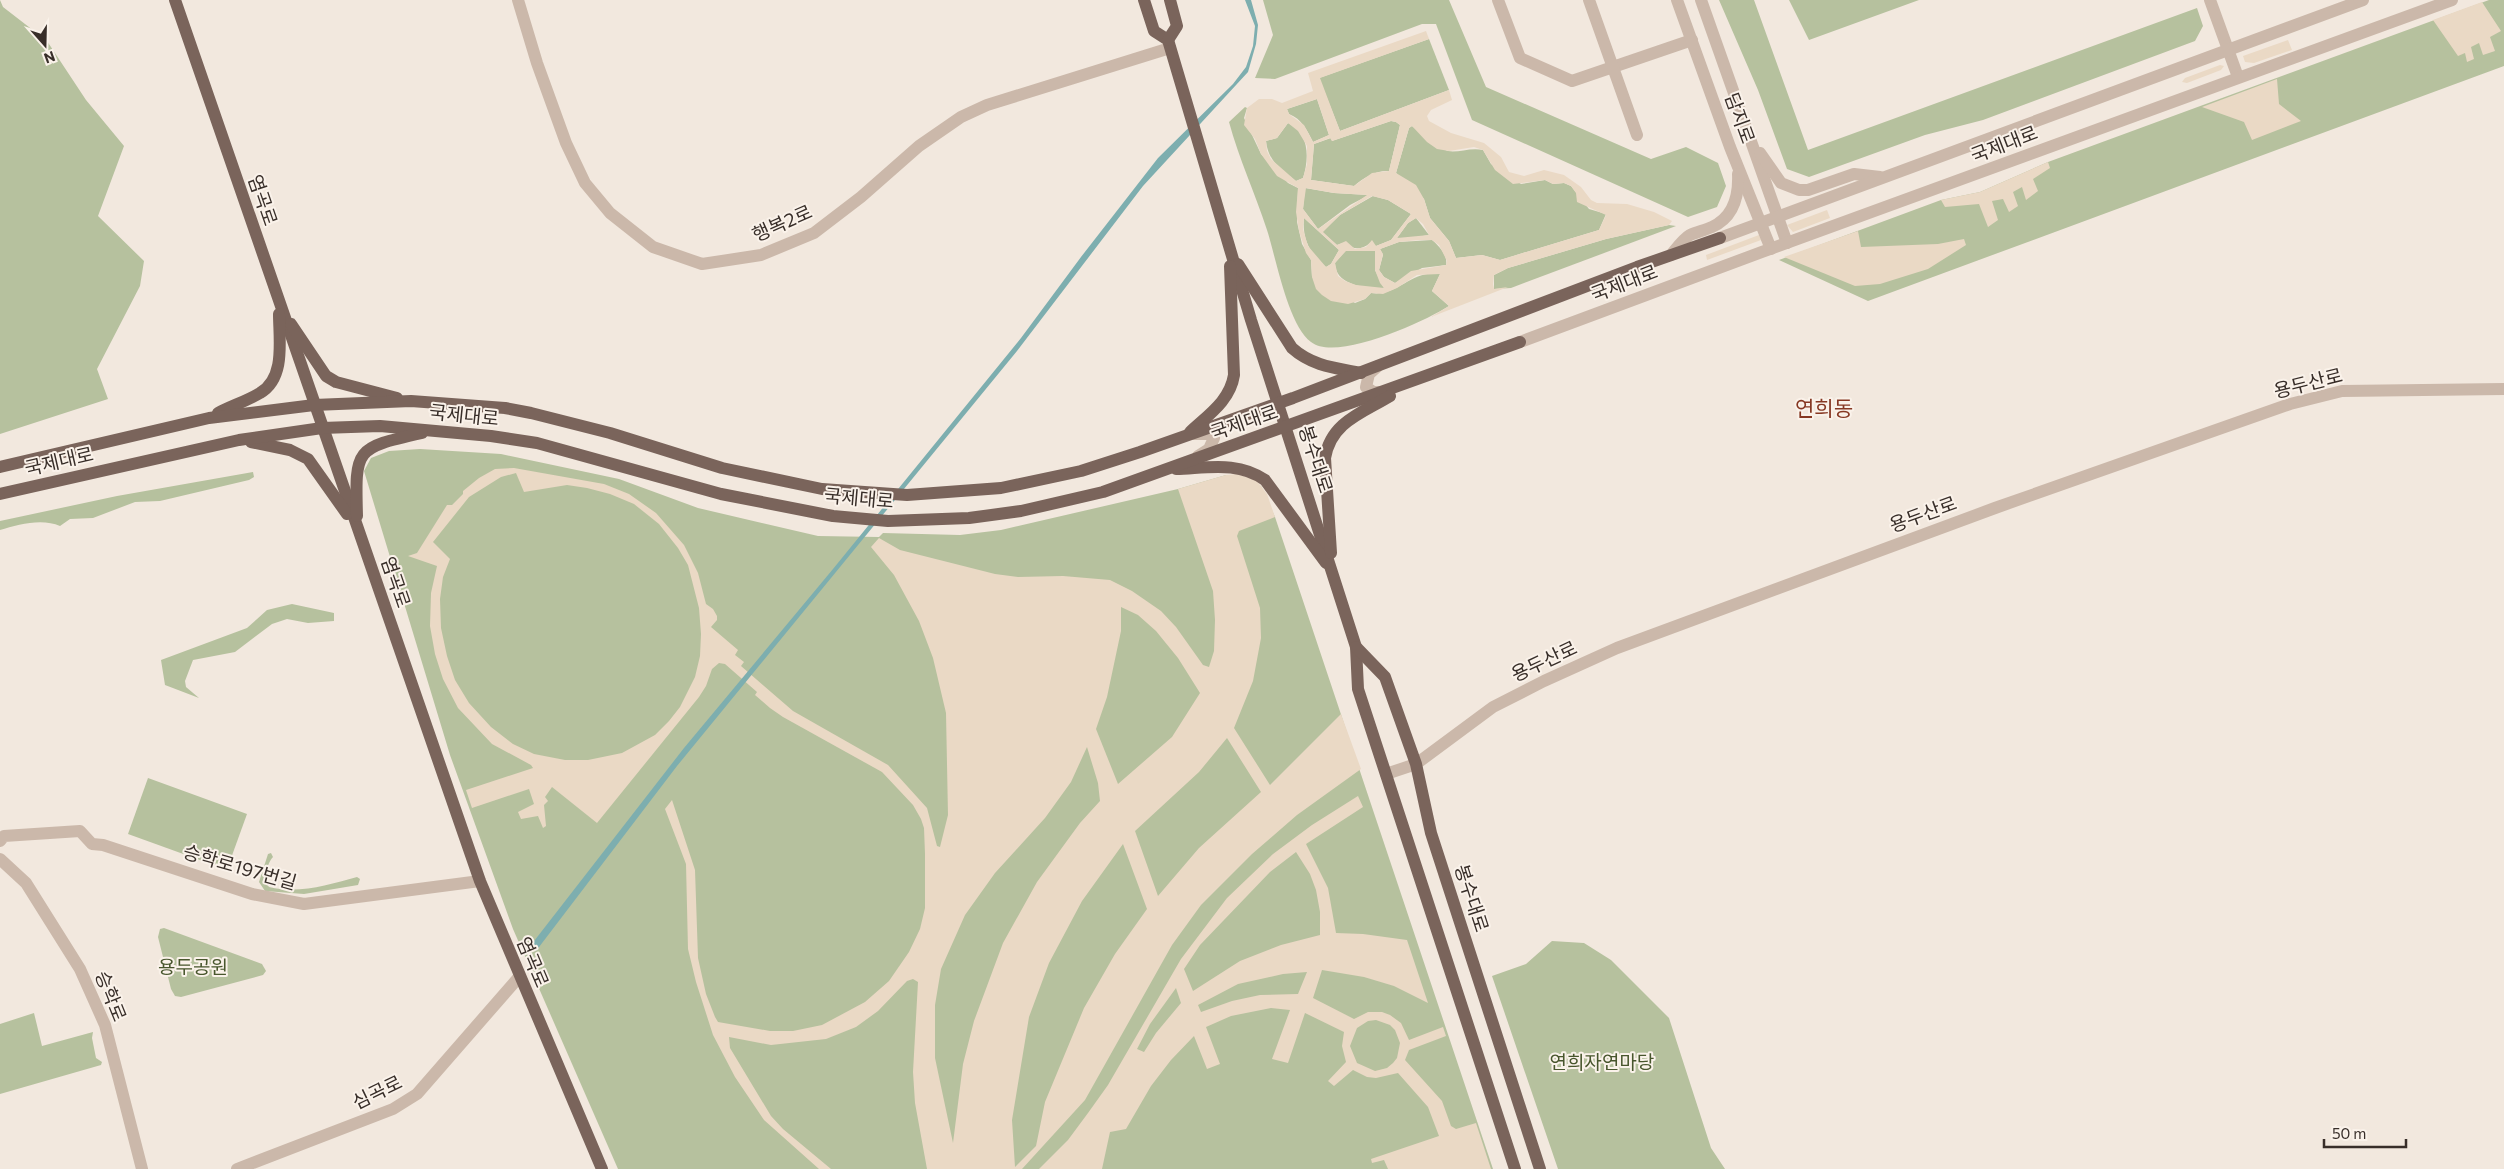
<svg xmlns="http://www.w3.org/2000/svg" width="2504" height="1169" viewBox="0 0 2504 1169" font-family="Commissioner,'Noto Sans KR',sans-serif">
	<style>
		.green { fill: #b6c19e }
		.plaza { fill: #ead9c5; fill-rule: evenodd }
		.water { fill: #7daeaf }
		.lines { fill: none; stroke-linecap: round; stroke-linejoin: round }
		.minor { stroke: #cbb8aa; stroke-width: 12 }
		.major { stroke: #7a645b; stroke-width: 12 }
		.labels { text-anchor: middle; stroke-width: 4; stroke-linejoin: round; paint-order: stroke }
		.street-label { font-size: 19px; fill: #382e29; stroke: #faf2ea }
		.park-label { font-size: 19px; fill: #48562d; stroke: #faf2ea }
		.quarter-label { font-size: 21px; fill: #863823; stroke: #faf2ea }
	</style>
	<rect width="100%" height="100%" fill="#f2e8de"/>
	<!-- green -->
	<g class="green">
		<polygon points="0,0 3,7 47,41 86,100 124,146 98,216 144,261 140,286 97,369 108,399 0,434"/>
		<polygon points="1263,0 1449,0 1486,87 1651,159 1686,147 1718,163 1726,186 1717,207 1688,217 1472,120 1436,24 1422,24 1275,79 1255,78 1273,35"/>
		<polygon points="1719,0 1754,0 1808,150 2197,8 2203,26 2195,41 1983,120 1925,135 1809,177 1787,169 1758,90"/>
		<polygon points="1789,0 1919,0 1809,40"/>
		<polygon points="2489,0 2504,0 2504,66 1868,301 1779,260 1941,200 1980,192 2048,162"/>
		<polygon points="1429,39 1449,90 1340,131 1319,78"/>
		<path d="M1317,99L1329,135L1313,142C1307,130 1302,119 1289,114L1287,109Z"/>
		<path d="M1245,107L1247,108L1244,118L1261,154L1288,183L1298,188L1297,222L1302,244L1311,260L1312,277L1355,303L1365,299L1371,293C1398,297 1410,270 1440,274L1432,291L1449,306C1424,322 1336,362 1311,342C1288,325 1276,258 1267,230C1255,193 1239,159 1229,122Z"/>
		<path d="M1391,121L1396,122L1400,125L1389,171C1376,170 1363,178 1354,186L1311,180L1314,144L1331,138L1332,141Z"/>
		<path d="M1288,123C1310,133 1309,159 1303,178L1296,181C1281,170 1268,161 1266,141L1277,138Z"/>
		<path d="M1412,126C1423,134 1433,147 1448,151C1458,153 1471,147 1483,150L1491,164L1521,184L1545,180L1553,184L1564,183L1571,186L1589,209L1606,214L1599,230L1500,260L1482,255L1456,258L1449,241L1430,218L1424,199L1396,173L1409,128Z"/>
		<polygon points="1305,188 1334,193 1369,195 1350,205 1318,229 1303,209"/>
		<path d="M1373,196L1388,200L1411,214L1391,240L1376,246L1370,243C1360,251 1354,249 1343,243L1337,245L1322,232L1340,215Z"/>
		<path d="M1304,218L1339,250L1331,264L1326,267C1310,254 1302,239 1304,218Z"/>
		<polygon points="1416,218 1429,235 1399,240 1397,238 1408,223"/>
		<polygon points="1669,225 1676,226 1511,288 1494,289 1494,275 1508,268 1606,239"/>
		<path d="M1432,240C1439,246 1448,255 1446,265L1422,268L1395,283L1384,277L1379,270L1383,255L1380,249L1399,242Z"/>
		<path d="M1345,251H1376L1375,270L1384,288C1366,289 1335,285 1335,263Z"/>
		<polygon points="420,449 501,454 619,479 698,508 818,536 879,537 883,533 960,535 1001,530 1178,489 1226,475 1261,486 1275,517 1493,1169 618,1169 513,929 450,755 364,471 371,458 389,451"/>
		<path d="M253,472L254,477L249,480L160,501L135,502L93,518L70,519L60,526C43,518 18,524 0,530V521L117,496Z"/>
		<polygon points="292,604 334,613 334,621 308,623 287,619 272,624 235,652 193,660 185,681 186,687 199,698 165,685 161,660 247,628 267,610"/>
		<polygon points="148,778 247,814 230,861 222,868 128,834"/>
		<path d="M271,853L273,857C267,863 263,880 269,887C299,894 328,885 357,877L360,879L358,885L304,894L265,891L259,882L268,854Z"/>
		<polygon points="164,928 262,964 266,971 263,975 181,997 175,996 171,989 158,937 160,929"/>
		<polygon points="1552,941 1584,943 1611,960 1669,1018 1711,1148 1725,1169 1558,1169 1492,976 1526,964"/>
		<polygon points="34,1013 42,1046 93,1032 92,1038 96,1058 102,1062 101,1065 0,1094 0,1024"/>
	</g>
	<!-- plaza -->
	<g class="plaza">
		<polygon points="2482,2 2501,31 2490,37 2495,51 2483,55 2479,43 2471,47 2474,59 2467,62 2465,53 2458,56 2433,20"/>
		<path d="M1426,31L1429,39L1320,78L1340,131L1449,90L1452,100L1431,110L1427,116L1429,121L1451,133L1484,143L1501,157L1509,172L1524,176L1544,170L1564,175L1581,187L1591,200L1597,203L1627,204L1654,212L1672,221L1669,225L1606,239L1508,268L1494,275L1493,284L1494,289L1508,287L1431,317L1449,306L1432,291L1440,274L1417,275L1397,288L1383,294L1371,293L1365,299L1348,304L1331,301L1322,295L1316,289L1312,277L1311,260L1306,253L1299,231L1296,212L1298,188L1277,176L1261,154L1255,139L1244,125L1247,108L1259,99H1272L1282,103L1313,91L1308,73ZM1317,99L1329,135L1313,142L1304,125L1289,114L1287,109ZM1391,121L1396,122L1400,125L1389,171L1372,173L1354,186L1311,180L1314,144L1330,138L1332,141ZM1288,123L1298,131L1307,146V164L1303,178L1296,181L1271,159L1267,151L1266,141L1277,138ZM1412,126L1427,142L1437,149L1449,151L1474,147L1483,150L1495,170L1513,184L1545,180L1553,184L1564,183L1571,186L1576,193L1577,202L1606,215L1599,230L1500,260L1482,255L1456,258L1449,241L1430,218L1424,199L1416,185L1396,173L1409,128ZM1306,188L1334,193L1367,195L1318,229L1303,209ZM1372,196L1388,200L1411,214L1391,240L1376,246L1372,240L1366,247L1355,249L1346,241L1337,245L1323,232L1340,215ZM1304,218L1339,250L1331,264L1326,267L1308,246L1303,229ZM1416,218L1423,224L1429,235L1397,238L1408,223ZM1418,240H1432L1439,245L1447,261L1446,265L1411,271L1395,283L1384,277L1379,270L1383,254L1380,249L1399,242ZM1346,251H1375V270L1380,283L1384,288L1356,285L1345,281L1338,276L1335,263Z"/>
		<polygon points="2288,40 2292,50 2254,63 2245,62 2243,56"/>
		<polygon points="2220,65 2224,66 2221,70 2187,83 2182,82 2185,78"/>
		<polygon points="2277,79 2279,104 2301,121 2252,140 2244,122 2202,107"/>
		<polygon points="2048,162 2050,168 2033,179 2038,191 2026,200 2022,187 2013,192 2018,206 2009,212 2003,199 1992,201 1998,220 1988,227 1979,204 1945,207 1941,200 1980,192"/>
		<polygon points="1827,210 1830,218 1793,232 1787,225"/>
		<polygon points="1858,231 1861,247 1938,244 1964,239 1966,245 1928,269 1880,284 1855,286 1784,257"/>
		<polygon points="1759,235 1761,240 1707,260 1706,255"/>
		<path d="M514,468L604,484L629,494L656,513L684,545L698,573L706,604L713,609L717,616V620L711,627L738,650L735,655L744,662L741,666L793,711L888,765L927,808L937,846L940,847L948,815L946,713L933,658L919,621L894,575L871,547L879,538L900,550L995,574L1018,577L1063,576L1110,580L1132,591L1161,611L1176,627L1203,665L1209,667L1214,651L1215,620L1213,591L1178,489L1226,475L1237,474L1256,480L1267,494L1275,517L1239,531L1237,536L1260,608L1261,638L1253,681L1234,728L1270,785L1341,714L1361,769L1297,815L1252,854L1201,905L1172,945L1085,1100L1022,1169H927L915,1103L913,1072L918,982L913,979L907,981L878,1011L856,1027L826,1039L771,1045L729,1037L730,1048L771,1116L783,1129L831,1169H819L764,1120L735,1077L713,1035L696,982L688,949L686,864L665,809L672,800L695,870L698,958L706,994L715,1017L718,1022L770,1031H793L822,1025L865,1002L889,981L909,952L920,929L925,908V854L924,828L921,819L913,805L882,772L783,717L770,708L755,695L757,692L725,664L719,663L712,669L706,686L699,697L597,823L552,787L545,797L548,801L544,805L546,826L543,828L538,816L521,819L518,812L534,804L529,789L472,808L466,790L533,768L531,765L492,744L458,708L443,679L435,654L430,626L431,593L437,566L408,556L417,553L447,505H452L463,494V491L479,478L495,469ZM516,473L524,492L567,485L587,488L610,494L634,504L659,524L678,548L688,565L699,608L701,634L700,656L695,677L680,707L669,721L655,735L622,753L588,760H565L534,754L513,744L491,727L469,703L455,680L447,656L441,628L440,599L443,577L450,559L433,542L469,497L501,477ZM1121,607L1138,615L1156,631L1178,658L1200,693L1172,737L1118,784L1096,729L1107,697L1121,631ZM1227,738L1261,792L1199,848L1158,896L1135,831L1199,772ZM1087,747L1098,783L1100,801L1080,823L1037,882L1003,943L974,1021L963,1064L953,1143L935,1058V1005L941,969L965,915L995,873L1045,818L1071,782ZM1123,844L1147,909L1115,954L1084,1008L1045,1102L1036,1146L1015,1167L1012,1120L1029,1017L1049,963L1082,901Z"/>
		<path d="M1358,796L1363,807L1306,844L1328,888L1336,933L1363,934L1407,940L1428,1003L1394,986L1364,977L1322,970L1313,998L1354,1019L1368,1012H1382L1390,1015L1401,1023L1409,1040L1443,1027L1446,1036L1409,1050L1405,1060L1442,1101L1451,1126L1456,1129L1476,1123L1491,1169H1388L1384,1160L1372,1163L1371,1159L1439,1136L1428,1107L1398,1073L1376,1078L1367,1077L1353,1070L1334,1086L1328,1081L1346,1062L1342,1046L1344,1032L1305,1013L1288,1063L1272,1059L1290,1010L1271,1008L1231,1016L1206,1027L1220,1064L1207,1069L1194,1036L1171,1060L1151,1086L1126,1129L1110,1132L1102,1169H1039L1068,1140L1088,1113L1108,1085L1181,959L1227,898L1273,854L1312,825ZM1296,852L1310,874L1316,890L1320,912V935L1281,945L1240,961L1193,991L1184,969L1200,945L1270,872ZM1307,972L1298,994L1260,995L1232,1001L1201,1012L1198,1005L1238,984L1283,974ZM1176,988L1181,1003L1156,1033L1144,1052L1137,1049L1150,1024ZM1376,1020L1390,1025L1395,1030L1400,1043L1397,1058L1393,1063L1387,1068L1375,1071L1357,1063L1350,1046L1357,1028L1368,1021Z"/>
	</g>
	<!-- water -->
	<polygon class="water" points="1245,0 1251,0 1258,25 1256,44 1248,72 1143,186 1017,351 677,766 536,951 531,945 684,748 833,569 1021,338 1081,257 1158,158 1233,84 1246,67 1253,46 1255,26"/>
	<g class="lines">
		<!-- minor -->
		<g class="minor">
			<polyline points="518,0 537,63 566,143 585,183 610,213 653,247 702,264 761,255 814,233 861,197 919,146 961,117 987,105 1170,48"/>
			<polyline points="1498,0 1520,58 1572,81 1692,40"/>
			<polyline points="1589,0 1637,135"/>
			<polyline points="1677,0 1730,147 1771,249"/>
			<polyline points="1701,0 1787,243"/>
			<polyline points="2210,0 2238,77"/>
			<polyline points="1760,153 1781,183 1799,190 1808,190 1854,174 1880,177"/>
			<polyline points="1720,238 2363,0"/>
			<path d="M1671,255C1676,249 1683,239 1690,235C1697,232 1705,230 1712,227C1734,217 1739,196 1738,174"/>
			<path d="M1520,342C1830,226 2141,112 2452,0"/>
			<polyline points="1378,366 1369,374 1366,387 1373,392 1383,392"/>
			<polyline points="1194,434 1210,434 1214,438 1209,449 1198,456"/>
			<polyline points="1386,774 1416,764 1493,707 1544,681 1617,648 1995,508 2290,404 2342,391 2504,389"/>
			<polyline points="0,841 4,836 80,831 92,844 103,845 252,894 304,904 480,881"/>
			<polyline points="0,859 26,883 80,969 105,1025 142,1169"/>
			<polyline points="237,1169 393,1109 417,1094 519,977"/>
		</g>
		<!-- major -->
		<g class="major">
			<polyline points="175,0 480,881 602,1169"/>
			<polyline points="1144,0 1154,31 1168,40 1251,320 1356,647 1358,689 1515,1169"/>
			<polyline points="1168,40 1177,26 1170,0"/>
			<path d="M1238,264L1292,348C1312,366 1335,368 1361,373"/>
			<polyline points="291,324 326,376 336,382 397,398"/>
			<path d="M218,413C231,406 247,401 260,393C286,378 279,340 279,314"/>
			<path d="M1190,432C1208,415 1230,401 1234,375L1230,266"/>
			<polyline points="251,442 290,450 308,459 347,514"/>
			<polyline points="0,467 209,418 314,405 411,401 505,408 531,413 610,433 722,468 822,489 907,495 1001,488 1081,471 1140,452 1293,398 1637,267 1720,238"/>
			<path d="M1176,469C1208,468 1238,461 1265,480L1326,563"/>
			<polyline points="0,494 239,440 322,428 380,426 491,436 537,443 721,494 833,516 888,521 969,518 1021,511 1103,492 1520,342"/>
			<path d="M357,516C355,448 355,448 422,433"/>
			<path d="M1331,553L1325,458C1331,422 1362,413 1390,396"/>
			<polyline points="1356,647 1385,677 1416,764 1431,833 1540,1169"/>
		</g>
	</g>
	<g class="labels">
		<!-- street labels -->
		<g class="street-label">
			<text transform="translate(1740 118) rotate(70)" y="7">담지로</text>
			<text transform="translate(2004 144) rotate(-21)" y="7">국제대로</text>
			<text transform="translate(263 200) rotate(71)" y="7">염곡로</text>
			<text transform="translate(782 223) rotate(-24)" y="7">행복2로</text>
			<text transform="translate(1624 283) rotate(-21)" y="7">국제대로</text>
			<text transform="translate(2308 383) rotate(-14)" y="7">용두산로</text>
			<text transform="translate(464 415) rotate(6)" y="7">국제대로</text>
			<text transform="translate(1244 422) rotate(-19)" y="7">국제대로</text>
			<text transform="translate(1316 459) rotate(72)" y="7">봉수대로</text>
			<text transform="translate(59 461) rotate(-13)" y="7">국제대로</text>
			<text transform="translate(859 498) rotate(5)" y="7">국제대로</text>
			<text transform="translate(1923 514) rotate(-20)" y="7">용두산로</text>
			<text transform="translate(396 582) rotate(71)" y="7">염곡로</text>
			<text transform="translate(1544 661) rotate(-25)" y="7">용두산로</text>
			<text transform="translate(240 867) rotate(16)" y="7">승학로197번길</text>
			<text transform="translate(1472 898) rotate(72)" y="7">봉수대로</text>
			<text transform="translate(533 962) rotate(67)" y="7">염곡로</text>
			<text transform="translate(111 996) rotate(68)" y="7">승학로</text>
			<text transform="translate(377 1092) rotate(-26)" y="7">심곡로</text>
		</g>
		<!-- park labels -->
		<g class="park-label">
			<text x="193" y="974">용두공원</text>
			<text x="1602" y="1069">연희자연마당</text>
		</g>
		<!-- quarter labels -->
		<g class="quarter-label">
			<text x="1824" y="416">연희동</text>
		</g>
	</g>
	<!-- north arrow -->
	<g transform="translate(45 45) rotate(160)" stroke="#faf2ea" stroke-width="4" paint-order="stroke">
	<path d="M0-4L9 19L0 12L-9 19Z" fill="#382e29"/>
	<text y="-8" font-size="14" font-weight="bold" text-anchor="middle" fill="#382e29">N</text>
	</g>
	<!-- scale -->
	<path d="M2324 1139v8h82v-8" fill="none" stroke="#382e29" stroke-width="2.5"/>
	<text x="2332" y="1139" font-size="15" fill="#382e29" stroke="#faf2ea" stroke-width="4" paint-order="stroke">50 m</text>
</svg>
